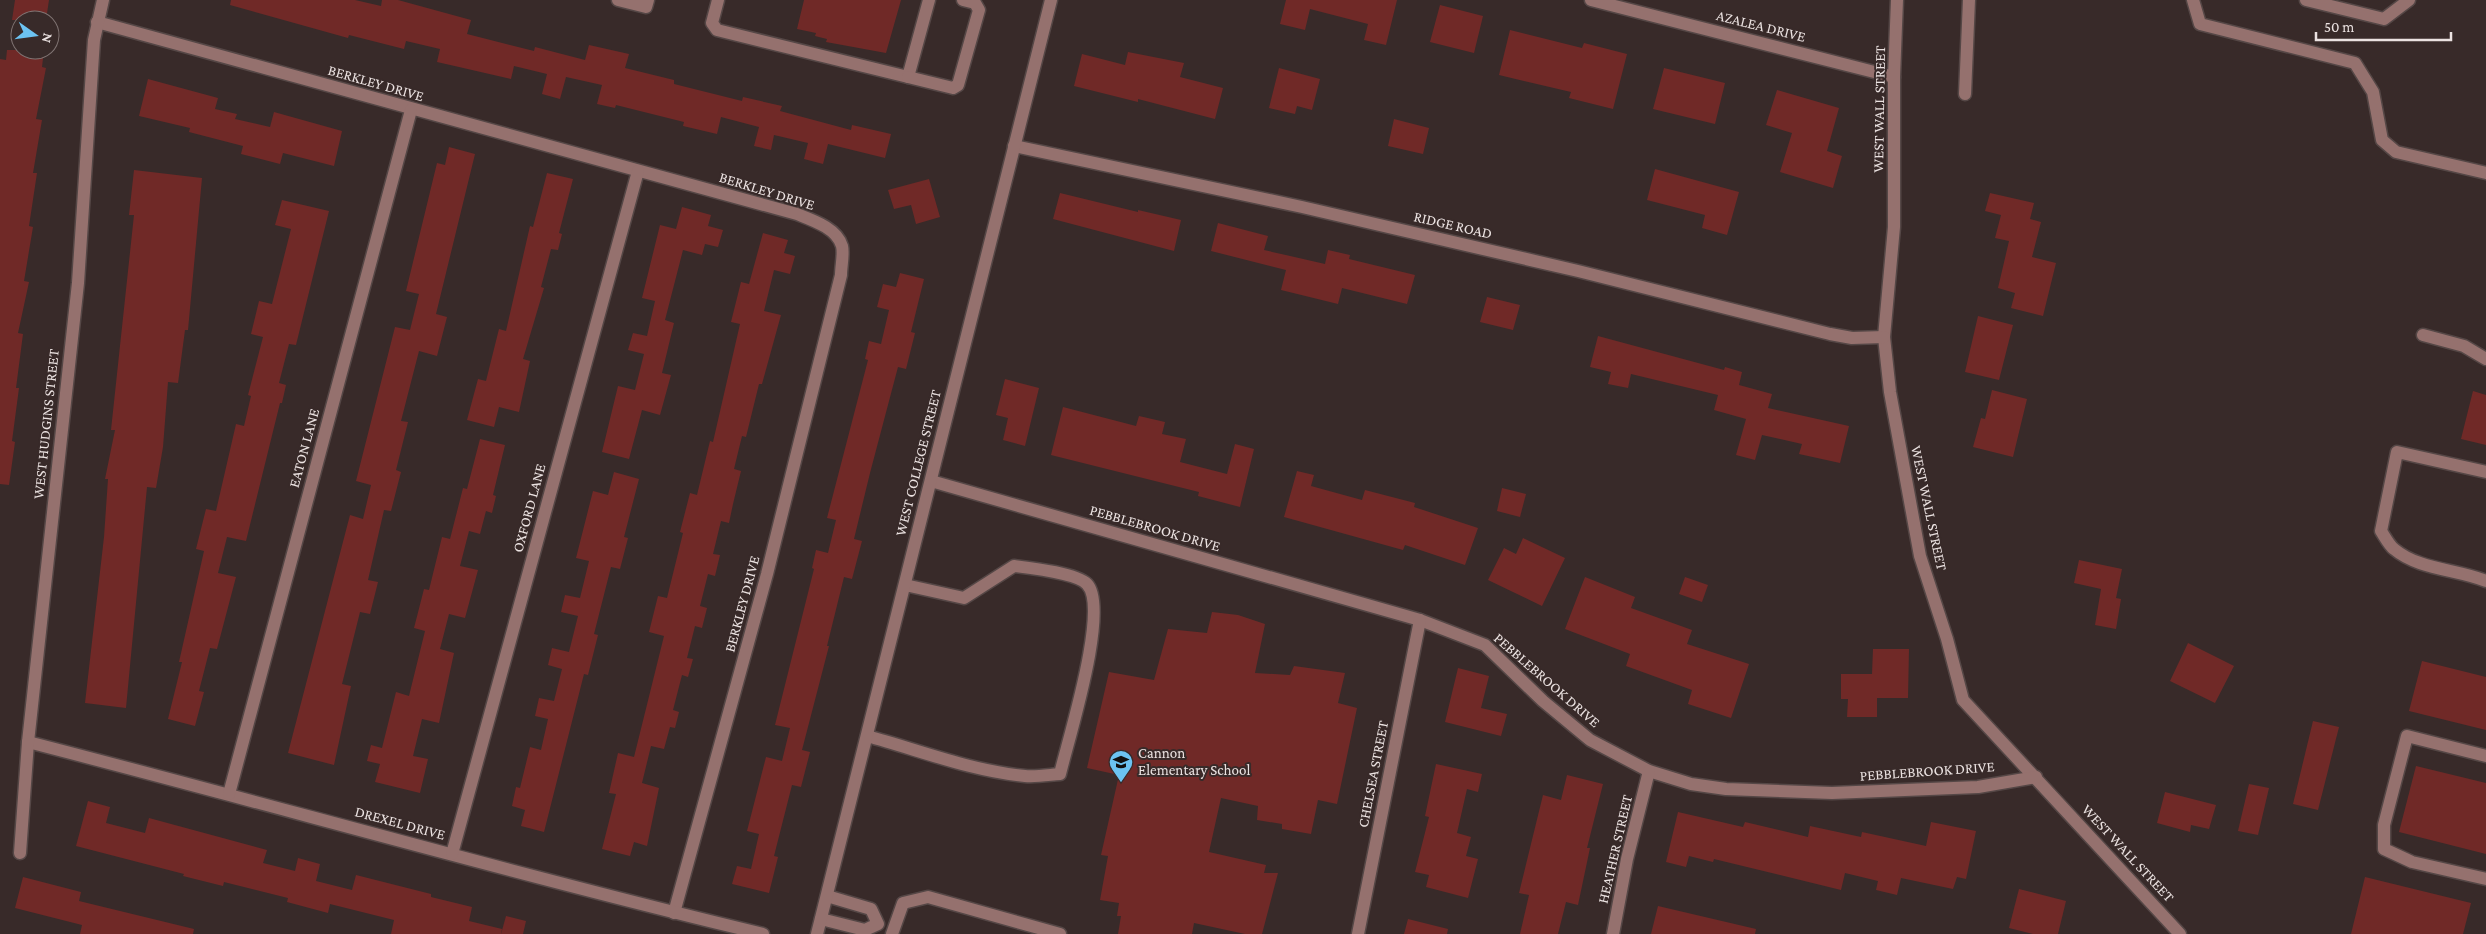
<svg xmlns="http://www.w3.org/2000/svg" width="2486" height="934" viewBox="0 0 2486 934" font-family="'Crimson Pro',serif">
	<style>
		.building { fill: #702927 }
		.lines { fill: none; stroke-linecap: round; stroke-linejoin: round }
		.minor-casing { stroke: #554746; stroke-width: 15 }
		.minor { stroke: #95716e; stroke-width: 12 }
		.labels { text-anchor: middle; stroke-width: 4; stroke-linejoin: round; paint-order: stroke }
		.street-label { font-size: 15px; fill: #ebe2e1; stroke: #382a29 }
		.poi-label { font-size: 15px; fill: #ebe2e1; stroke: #382a29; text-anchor: start }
	</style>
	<rect width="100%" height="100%" fill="#382a29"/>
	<!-- building -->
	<g class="building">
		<polygon points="15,0 49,0 46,20 12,20"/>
		<polygon points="231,0 355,0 381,6 382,0 398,0 471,20 467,34 534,51 535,47 585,60 589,45 629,54 625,68 674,80 674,84 742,101 743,97 782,106 780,111 851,130 852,125 891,134 885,158 828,144 823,164 804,159 808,143 774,135 771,150 754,146 759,127 721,117 717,134 683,126 684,122 616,105 615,108 597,104 602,85 566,77 560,99 542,94 547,74 514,66 511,79 459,67 437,62 440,49 406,41 404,49 349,35 348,38 230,5"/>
		<polygon points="804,0 901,0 886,53 826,42 827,39 815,36 816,33 797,29"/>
		<polygon points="1286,0 1397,0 1386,45 1364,40 1368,24 1310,9 1305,30 1280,24"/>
		<polygon points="1440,5 1483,16 1474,53 1430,42"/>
		<polygon points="1510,30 1582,48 1584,43 1627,54 1613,109 1569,98 1571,92 1499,75"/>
		<polygon points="7,50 44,50 42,67 46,68 36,119 42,120 33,173 37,173 29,226 33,227 24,281 29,282 18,333 23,334 16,388 19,388 12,441 15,442 9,485 0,484 0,59 6,60"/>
		<polygon points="1128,52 1184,63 1180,77 1223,88 1215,119 1138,99 1138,102 1074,86 1082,54 1125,65"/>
		<polygon points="1279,68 1320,79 1312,110 1297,106 1295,114 1269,108"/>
		<polygon points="1664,68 1725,83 1715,124 1653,109"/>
		<polygon points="148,79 218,98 215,109 237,114 235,119 270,127 274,112 342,131 334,166 283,153 280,164 241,154 243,146 189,132 190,128 139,116"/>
		<polygon points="1777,90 1839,108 1827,151 1842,156 1833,188 1780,172 1792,133 1766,125"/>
		<polygon points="1394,119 1429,128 1423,154 1388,146"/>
		<polygon points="449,147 475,154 436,314 447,317 437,356 419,351 401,421 408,422 396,470 401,472 391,511 384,510 368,580 378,582 370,614 360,612 342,684 351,686 334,765 288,753 350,515 363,519 371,485 356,481 395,327 410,330 419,294 406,291 437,163 445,165"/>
		<polygon points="1655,169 1739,192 1727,235 1702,228 1705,215 1647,200"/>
		<polygon points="134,170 202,178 188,330 185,330 178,383 168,382 163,447 156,488 147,487 126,708 85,703 104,537 108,479 105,479 115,430 111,430 134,215 129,215"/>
		<polygon points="547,173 573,179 559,233 562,234 558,250 551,249 541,287 544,288 523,359 530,361 519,412 499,407 494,427 467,420 478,379 486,381 499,329 506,331 530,226 533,227"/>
		<polygon points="929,179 940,217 916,224 911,205 894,209 888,190"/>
		<polygon points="1060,193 1138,212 1138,210 1181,220 1174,251 1053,219"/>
		<polygon points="1990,193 2034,203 2030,219 2041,222 2032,257 2056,263 2043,316 2011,308 2015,293 1998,288 2009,241 1995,238 2001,215 1985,211"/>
		<polygon points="282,200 329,211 296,345 289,344 279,383 286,385 282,403 280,403 246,541 227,537 218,573 236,577 217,649 210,648 199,691 204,692 195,726 168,719 182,662 179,662 204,551 196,549 206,509 216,511 236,424 244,426 251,396 248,395 263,337 251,334 259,301 272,304 291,229 275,225"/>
		<polygon points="682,207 711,215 708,226 723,230 718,247 705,244 702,255 683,250 665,320 674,323 662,373 671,375 660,415 642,410 629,459 602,452 618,386 635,390 644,354 628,350 633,333 647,336 655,301 642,298 660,225 676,229"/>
		<polygon points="1218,223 1268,236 1264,250 1325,264 1328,250 1350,255 1349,259 1415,275 1407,304 1342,288 1338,304 1281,290 1286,270 1211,251"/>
		<polygon points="763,233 788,240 784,253 795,256 790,274 774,270 764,311 781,315 762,384 759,384 746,437 742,436 734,469 741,471 733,504 729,523 721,521 713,554 720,555 715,576 708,574 700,606 707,608 702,628 695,626 687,658 693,659 688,677 682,675 673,710 679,712 675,728 670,727 664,749 651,746 642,783 659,788 647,846 634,842 630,856 602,849 616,794 609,793 618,753 634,757 664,636 649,632 658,596 667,598 683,533 680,532 690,493 697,495 710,441 713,442 740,324 731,322 741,282 749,284"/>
		<polygon points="900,273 924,279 911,332 915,333 906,369 898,367 870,473 854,539 862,541 852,579 844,577 827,646 829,646 802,750 810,752 801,787 792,785 774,856 778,857 769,893 732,884 737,866 751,869 759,834 747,831 766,757 782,761 790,728 775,725 814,569 812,568 816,550 828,553 836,520 827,518 868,360 865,359 869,341 881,344 889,310 877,307 883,284 896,287"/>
		<polygon points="1487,297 1520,305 1513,330 1480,322"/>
		<polygon points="1978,316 2013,325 1999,380 1965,372"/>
		<polygon points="1598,336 1724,370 1725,367 1742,372 1739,385 1772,394 1768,408 1849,426 1840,463 1799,454 1802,444 1762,435 1755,460 1736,455 1746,419 1714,410 1718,395 1631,374 1628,388 1608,384 1611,372 1590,367"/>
		<polygon points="1005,379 1039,388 1025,446 1003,440 1008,418 996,415"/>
		<polygon points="1992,390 2027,399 2013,457 1973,447 1981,418 1985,419"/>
		<polygon points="2473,391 2486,395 2486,445 2461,439"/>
		<polygon points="1063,407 1136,426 1139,416 1165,422 1162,434 1186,439 1180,462 1227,474 1235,444 1254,449 1240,507 1198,496 1199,492 1051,455"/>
		<polygon points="480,439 505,445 493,495 496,496 492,513 486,511 480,534 469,531 460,566 478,570 465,618 449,614 440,649 454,653 439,723 422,719 413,756 428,759 420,793 375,782 380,764 367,761 371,745 382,748 396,692 409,696 425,631 414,628 424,589 429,590 442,537 450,539 463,488 467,489"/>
		<polygon points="1297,471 1314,475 1311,486 1362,500 1365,490 1415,503 1414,507 1478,528 1465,565 1405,545 1403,550 1284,517"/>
		<polygon points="614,472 639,479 624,537 628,538 620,569 611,567 594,634 598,635 588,675 584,674 544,832 521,826 525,810 512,806 516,787 520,788 530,747 541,750 548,719 535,716 539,698 554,701 562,669 548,665 552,648 569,652 578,616 561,612 565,595 580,598 589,561 576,558 593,491 608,495"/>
		<polygon points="1502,488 1526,494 1520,517 1497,511"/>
		<polygon points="1523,538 1565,558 1542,606 1488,580 1504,548 1516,554"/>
		<polygon points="2079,560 2122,569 2116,598 2121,599 2116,629 2095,625 2101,589 2074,583"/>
		<polygon points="1585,577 1635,597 1631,608 1692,630 1687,644 1749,664 1731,718 1688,704 1692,690 1626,666 1630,654 1565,629"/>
		<polygon points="1685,577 1708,585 1702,602 1679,594"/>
		<polygon points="1212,612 1238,615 1265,624 1255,673 1290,675 1294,666 1345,673 1338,703 1357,708 1337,804 1318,800 1311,834 1282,829 1282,824 1257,820 1258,806 1221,798 1209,852 1266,865 1264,873 1278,873 1262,934 1245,934 1194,923 1192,934 1118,934 1121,916 1117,916 1119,903 1100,900 1108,856 1101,855 1119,775 1087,768 1109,672 1154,680 1168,629 1207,633"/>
		<polygon points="2188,643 2234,666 2215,703 2170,681"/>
		<polygon points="1873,649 1909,649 1908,698 1877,698 1877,717 1847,717 1848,699 1841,699 1841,674 1872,674"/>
		<polygon points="2422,661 2486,677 2486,730 2409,711"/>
		<polygon points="1458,668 1489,676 1481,708 1507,714 1501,736 1445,722"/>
		<polygon points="2313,721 2339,727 2318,810 2293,804"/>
		<polygon points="1436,764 1482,774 1478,792 1467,789 1457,833 1471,837 1466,856 1478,859 1468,898 1426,887 1429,875 1415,872 1429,817 1425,816"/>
		<polygon points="2416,766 2486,783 2486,854 2399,832"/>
		<polygon points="1567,775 1603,784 1587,848 1590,848 1578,905 1566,902 1558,934 1520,934 1529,895 1519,893 1543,795 1561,800"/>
		<polygon points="2249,784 2269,788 2258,835 2238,831"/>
		<polygon points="2165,792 2216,805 2209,829 2191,825 2190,832 2157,823"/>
		<polygon points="88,801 110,807 106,823 145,833 149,818 267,850 263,863 295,871 298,858 320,864 316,881 352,890 356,875 431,894 431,897 472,907 469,921 502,929 501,934 391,934 394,920 330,904 328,913 287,902 288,898 224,882 223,886 183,876 184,874 76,846"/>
		<polygon points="1678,812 1743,827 1745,822 1808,837 1810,826 1861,837 1862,832 1926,846 1931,822 1976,831 1966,879 1957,877 1953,889 1901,878 1897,895 1876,890 1878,881 1845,873 1841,890 1714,859 1713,862 1689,856 1686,867 1666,862"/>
		<polygon points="23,877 81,892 79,901 194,929 193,934 80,934 82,925 15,908"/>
		<polygon points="2365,877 2471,903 2463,934 2351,934"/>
		<polygon points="2019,889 2066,901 2058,934 2033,934 2009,928"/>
		<polygon points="1658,906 1756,929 1755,934 1651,934"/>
		<polygon points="506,916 526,921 523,934 501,934"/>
		<polygon points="1408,919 1448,929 1447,934 1404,934"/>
	</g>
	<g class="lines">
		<!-- minor casing -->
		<g class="minor-casing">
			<g id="minor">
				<polyline points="618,0 646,7 648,0"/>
				<polyline points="718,0 712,23 717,30 908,77 929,0"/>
				<polyline points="1591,0 1894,77"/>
				<polyline points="1897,0 1894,77 1894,227 1884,337 1890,392 1920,556 1947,639 1963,700 2180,934"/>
				<polyline points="2193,0 2200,24 2355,63 2373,92 2382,140 2396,152 2486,173"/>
				<polyline points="2306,0 2384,19 2409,0"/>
				<path d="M97,22L797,214C812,220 837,228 842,246C844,254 841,266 841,275L767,574L674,913"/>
				<polyline points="908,77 953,88 958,85 979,10 975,3 963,0"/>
				<polyline points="1965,94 1969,0"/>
				<polyline points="1014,146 1302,207 1578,271 1830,334 1852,338 1884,337"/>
				<polyline points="2423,335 2464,346 2486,359"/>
				<path d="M2486,472L2397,452L2381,531C2385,537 2389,545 2394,549C2419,570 2457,569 2486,581"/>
				<polyline points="931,481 1420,620 1485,645 1543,701 1590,740 1649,771 1691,784 1726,789 1832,793 1978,787 2036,777"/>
				<path d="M867,736C919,750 971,771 1025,776C1036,777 1048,775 1060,774C1068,740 1110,608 1087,584C1076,573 1030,568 1014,566L964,598L905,585"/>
				<path d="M28,742C273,805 517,875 763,934"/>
				<polyline points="2486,756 2407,736 2384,825 2384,849 2412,862 2486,879"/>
				<polyline points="229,794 411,110"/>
				<polyline points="20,853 28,742 78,283 94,40 103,0"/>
				<polyline points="452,854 638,171"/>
				<polyline points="821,919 865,930 878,924 871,909 827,896"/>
				<polyline points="817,934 1051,0"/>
				<polyline points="892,934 903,903 928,897 1060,934"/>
				<polyline points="1358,934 1420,620"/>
				<polyline points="1613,934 1627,859 1649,771"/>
			</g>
		</g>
		<!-- minor -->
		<use href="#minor" class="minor"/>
	</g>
	<!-- icons -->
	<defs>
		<g id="school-pin" transform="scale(1.25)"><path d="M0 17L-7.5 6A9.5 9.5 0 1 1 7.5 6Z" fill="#6cc3f2" stroke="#382a29"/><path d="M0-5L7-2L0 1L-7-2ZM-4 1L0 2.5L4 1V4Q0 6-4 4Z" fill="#111"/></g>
	</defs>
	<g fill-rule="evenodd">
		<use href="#school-pin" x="1121" y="762"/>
	</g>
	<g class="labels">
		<!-- street labels -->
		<g class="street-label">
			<text transform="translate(1761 26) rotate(14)" y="5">AZALEA DRIVE</text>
			<text transform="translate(376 83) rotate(16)" y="5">BERKLEY DRIVE</text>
			<text transform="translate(1879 109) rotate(-89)" y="5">WEST WALL STREET</text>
			<text transform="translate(767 191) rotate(17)" y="5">BERKLEY DRIVE</text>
			<text transform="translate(1453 225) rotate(13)" y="5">RIDGE ROAD</text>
			<text transform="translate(46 424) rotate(-84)" y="5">WEST HUDGINS STREET</text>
			<text transform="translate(304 448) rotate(-75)" y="5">EATON LANE</text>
			<text transform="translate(918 463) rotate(-76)" y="5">WEST COLLEGE STREET</text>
			<text transform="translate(529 508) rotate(-75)" y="5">OXFORD LANE</text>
			<text transform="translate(1929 508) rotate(78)" y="5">WEST WALL STREET</text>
			<text transform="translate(1155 528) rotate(16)" y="5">PEBBLEBROOK DRIVE</text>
			<text transform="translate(742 604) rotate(-75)" y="5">BERKLEY DRIVE</text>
			<text transform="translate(1547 680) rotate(41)" y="5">PEBBLEBROOK DRIVE</text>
			<text transform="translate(1927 771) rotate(-4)" y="5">PEBBLEBROOK DRIVE</text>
			<text transform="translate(1373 774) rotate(-79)" y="5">CHELSEA STREET</text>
			<text transform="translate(400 823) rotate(15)" y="5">DREXEL DRIVE</text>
			<text transform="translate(1615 849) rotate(-77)" y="5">HEATHER STREET</text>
			<text transform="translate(2128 853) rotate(47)" y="5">WEST WALL STREET</text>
		</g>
		<!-- poi labels -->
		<g class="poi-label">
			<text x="1138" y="758">Cannon<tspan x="1138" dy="17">Elementary School</tspan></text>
		</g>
	</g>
	<!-- north arrow -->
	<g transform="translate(35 35) rotate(104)"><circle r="24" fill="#382a29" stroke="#807473"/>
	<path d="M0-4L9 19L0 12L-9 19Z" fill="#6cc3f2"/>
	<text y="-8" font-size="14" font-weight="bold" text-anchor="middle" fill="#ebe2e1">N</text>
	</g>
	<!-- scale -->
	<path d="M2316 32v8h135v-8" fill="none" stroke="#ebe2e1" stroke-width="2.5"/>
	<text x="2324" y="32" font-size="15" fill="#ebe2e1" stroke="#382a29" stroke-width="4" paint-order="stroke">50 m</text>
</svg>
